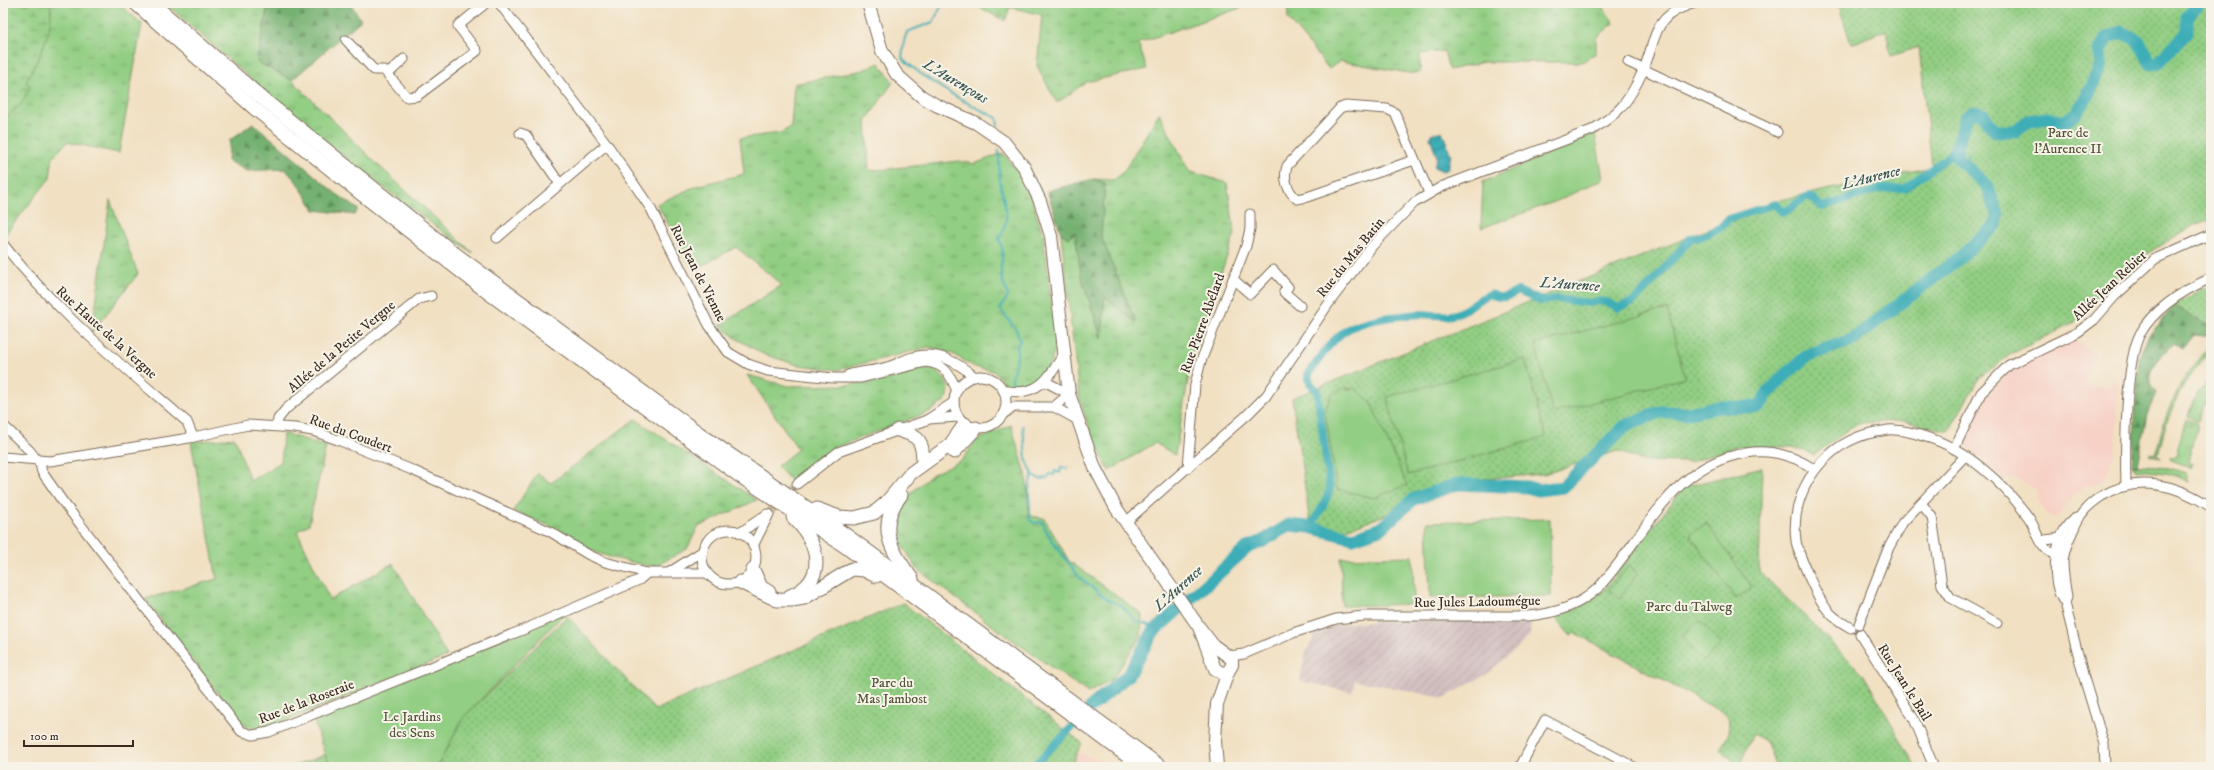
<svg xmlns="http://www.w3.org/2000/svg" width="2214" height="770" viewBox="0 0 2214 770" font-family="'IM FELL DW Pica',serif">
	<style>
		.built { fill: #f7d1c6 }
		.industrial { fill: url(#industrial-furrows) }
		.grass { fill: url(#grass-tufts); stroke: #667c50 }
		.forest { fill: url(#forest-firs); stroke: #586e48 }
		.wetland { fill: url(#wetland-marsh); stroke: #667c50 }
		.park { fill: url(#park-dots); stroke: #667c50 }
		.garden { fill: #92ce83; stroke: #667c50 }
		.water { fill: url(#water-waves); stroke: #3c6c6a }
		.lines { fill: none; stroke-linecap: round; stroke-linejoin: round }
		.stream { stroke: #3cadb7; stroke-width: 2 }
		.canal { stroke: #3cadb7; stroke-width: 8 }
		.river { stroke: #3cadb7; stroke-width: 13 }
		.minor-tunnel { stroke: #cdbca1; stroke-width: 9; stroke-dasharray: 9 4.5; stroke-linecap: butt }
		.minor-casing { stroke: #7b6a57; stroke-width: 11 }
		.major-casing { stroke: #7b6a57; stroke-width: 14 }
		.highway-casing { stroke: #7b6a57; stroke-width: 15 }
		.minor { stroke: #fff; stroke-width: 9 }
		.major { stroke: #fff; stroke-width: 12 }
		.highway { stroke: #fff; stroke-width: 13 }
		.labels { text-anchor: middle; stroke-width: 4; stroke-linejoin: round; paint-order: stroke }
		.park-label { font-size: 14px; fill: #515337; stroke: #f7f3e8 }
		.street-label { font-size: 14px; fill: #3b2a1e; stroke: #f7f3e8 }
		.water-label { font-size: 15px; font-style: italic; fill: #3b5854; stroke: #f7f3e8 }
	</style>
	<defs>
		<pattern id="industrial-furrows" width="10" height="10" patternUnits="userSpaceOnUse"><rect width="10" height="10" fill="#d2bfbf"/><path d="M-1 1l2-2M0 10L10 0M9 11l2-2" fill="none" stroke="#b5a4a4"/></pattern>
		<pattern id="grass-tufts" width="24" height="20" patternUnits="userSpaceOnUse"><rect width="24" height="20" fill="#92ce83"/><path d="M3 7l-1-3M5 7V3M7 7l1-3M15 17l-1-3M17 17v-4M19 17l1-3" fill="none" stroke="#78a76b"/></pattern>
		<pattern id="forest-firs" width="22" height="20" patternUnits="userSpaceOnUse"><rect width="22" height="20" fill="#75b171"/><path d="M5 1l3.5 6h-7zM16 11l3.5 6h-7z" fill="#61905c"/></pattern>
		<pattern id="wetland-marsh" width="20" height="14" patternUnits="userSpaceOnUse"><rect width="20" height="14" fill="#92ce83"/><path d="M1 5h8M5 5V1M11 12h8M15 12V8" fill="none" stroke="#78a76b"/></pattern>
		<pattern id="park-dots" width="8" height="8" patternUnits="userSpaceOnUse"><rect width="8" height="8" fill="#92ce83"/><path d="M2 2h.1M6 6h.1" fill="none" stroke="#78a76b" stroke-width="1.8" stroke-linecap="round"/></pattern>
		<pattern id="water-waves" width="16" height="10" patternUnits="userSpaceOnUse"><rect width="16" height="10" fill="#3cadb7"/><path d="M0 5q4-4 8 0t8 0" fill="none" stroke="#348d94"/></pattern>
	</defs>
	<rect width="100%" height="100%" fill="#f7f3e8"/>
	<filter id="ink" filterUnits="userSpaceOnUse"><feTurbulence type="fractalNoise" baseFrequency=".025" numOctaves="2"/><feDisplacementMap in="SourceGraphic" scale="8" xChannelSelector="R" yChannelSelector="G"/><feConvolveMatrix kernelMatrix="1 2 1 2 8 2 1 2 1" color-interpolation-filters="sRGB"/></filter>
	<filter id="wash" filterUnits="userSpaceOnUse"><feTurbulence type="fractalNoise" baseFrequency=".012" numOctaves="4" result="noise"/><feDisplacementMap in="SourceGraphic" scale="16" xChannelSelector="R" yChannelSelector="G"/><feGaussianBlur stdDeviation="0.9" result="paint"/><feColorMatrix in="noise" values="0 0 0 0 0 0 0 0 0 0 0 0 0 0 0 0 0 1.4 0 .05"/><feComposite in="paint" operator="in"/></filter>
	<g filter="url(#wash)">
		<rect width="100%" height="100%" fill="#f1e0c2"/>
		<!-- built -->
		<g class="built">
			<polygon points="2074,339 2095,355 2087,370 2089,372 2083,386 2110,386 2114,380 2118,382 2115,457 2101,482 2094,485 2087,484 2074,495 2055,518 2048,515 2037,501 2037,491 2013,476 2005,480 1971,451 1965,440 1983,398 2012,370"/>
			<polygon points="1078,753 1110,764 1115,767 1070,767"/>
		</g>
		<!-- industrial -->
		<polygon class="industrial" points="1447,620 1531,622 1530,635 1518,647 1487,674 1444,698 1355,680 1352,692 1300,681 1305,654 1319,628 1350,623"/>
		<!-- grass -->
		<g class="grass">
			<polygon points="50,3 118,3 142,24 119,153 67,142 53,157 50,178 4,236 3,121 21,103 26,82 44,46 51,11"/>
			<path d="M165,3H268L257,62L292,80L377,164L473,253C365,178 263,91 165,3Z"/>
			<polygon points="971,3 1255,3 1138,43 1147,69 1086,82 1057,103 1037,66 1042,15 1010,7 1005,21"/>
			<polygon points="1287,3 1602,3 1601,5 1614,23 1596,38 1596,53 1582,62 1484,62 1449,70 1444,51 1420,54 1420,73 1409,73 1340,61 1329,69 1288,19"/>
			<polygon points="879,63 893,82 866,121 869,171 959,161 974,164 1003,153 1026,183 1043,234 1057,345 1047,372 1035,382 1006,385 994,371 975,367 951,353 929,347 837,370 798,365 763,354 737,339 720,325 782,285 736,247 694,270 657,204 696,186 744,174 740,138 780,133 791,127 794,84 863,70"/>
			<polygon points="1159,113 1189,171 1227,183 1235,234 1193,351 1175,455 1155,443 1109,471 1091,434 1079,396 1061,233 1069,238 1075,231 1081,275 1101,338 1105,297 1136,322 1101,236 1105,183 1093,179 1114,180 1124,171"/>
			<polygon points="110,200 138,274 92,332"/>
			<path d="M2211,344V350C2180,384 2168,411 2158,455L2162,458L2150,456V454L2156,455C2165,408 2180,380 2211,344Z"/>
			<polygon points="933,369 944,378 949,389 945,401 929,412 833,448 792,482 777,466 798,449 747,375 788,386 845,385 886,380 916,371"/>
			<polygon points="2211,375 2211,395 2197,422 2187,416 2199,392"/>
			<polygon points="635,419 757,500 698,527 687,549 654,567 613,558 592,551 555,528 513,511 538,473 551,483"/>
			<polygon points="2186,419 2197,424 2188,462 2192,463 2190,467 2171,460 2170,456 2175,458"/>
			<polygon points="1011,425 1026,474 1029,516 1044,518 1069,561 1142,614 1141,637 1112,679 1088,693 990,624 917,569 898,538 899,510 912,492 933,474 962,460 976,441"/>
			<polygon points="283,433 326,446 309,524 297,531 330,600 393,563 447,656 262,730 243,725 145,599 217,579 191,442 235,438 250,481 281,462"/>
			<polygon points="2132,465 2169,468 2186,473 2189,481 2167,473 2136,470"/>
		</g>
		<!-- forest -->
		<g class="forest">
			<polygon points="269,3 350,3 361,20 292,80 257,62"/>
			<polygon points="253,123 334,192 358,209 355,215 315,210 296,181 285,169 247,171 228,161 230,140"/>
			<polygon points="1093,179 1105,183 1101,236 1136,323 1105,297 1102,339 1081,275 1075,232 1069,238 1061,233 1047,191"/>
			<path d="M2174,306L2211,327V333L2205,336L2194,335L2183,349L2173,344C2165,350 2150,369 2150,379C2149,385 2153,389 2156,393L2147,415L2137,465H2132L2139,357L2150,333Z"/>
		</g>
		<!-- wetland -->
		<path class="wetland" d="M3,3H50C55,30 38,59 26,82L30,87L22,103L3,121Z"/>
		<!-- park -->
		<g class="park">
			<polygon points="1838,3 2211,3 2211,219 2196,224 2143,256 2106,285 2074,323 2011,354 1979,378 1949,431 1902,421 1858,423 1814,455 1793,447 1737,446 1691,462 1643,461 1617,451 1544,474 1449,482 1385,515 1344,530 1310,523 1292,398 1780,200 1932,167 1919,47 1891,56 1886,30 1851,44"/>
			<polygon points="2211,287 2211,327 2174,306 2202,289"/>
			<path d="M1762,467L1759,571L1864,675L1916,767H1776L1767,743L1754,734L1738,767H1736L1732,760L1720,750C1727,737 1736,725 1724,713L1575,633L1571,636L1555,618L1581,606L1603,591L1684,487Z"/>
			<polygon points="903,603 1082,743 1070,767 437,767 463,718 567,616 655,710"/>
			<polygon points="325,755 332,767 291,767"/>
		</g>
		<!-- garden -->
		<g class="garden">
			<polygon points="1595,133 1603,179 1557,201 1481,228 1483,182"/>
			<polygon points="1667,309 1685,378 1553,413 1535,344"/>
			<polygon points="1525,359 1546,437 1408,475 1387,397"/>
			<polygon points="1343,388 1356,389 1370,401 1407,485 1374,498 1337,489 1325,411 1331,395"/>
			<polygon points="1550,519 1551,596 1430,598 1427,522"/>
			<polygon points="1706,523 1752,587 1736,599 1690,535"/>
			<polygon points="1413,556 1414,604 1342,606 1341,558"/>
			<polygon points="1628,566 1638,573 1619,598 1609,590"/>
			<polygon points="566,612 463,718 437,767 331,767 325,755 313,718"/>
			<polygon points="1700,621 1721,645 1703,661 1682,637"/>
		</g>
		<!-- water -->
		<polygon class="water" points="1442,131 1451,155 1448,169 1443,171 1434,167 1437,157 1430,137 1431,134"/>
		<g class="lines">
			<!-- stream -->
			<g class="stream">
				<path d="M943,3L933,22L907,32L904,41L902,58C930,84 963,101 997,118L998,127"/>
				<polyline points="1961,135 1966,143"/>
				<path d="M999,150C999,160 999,171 1000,181C1003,206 1013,215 999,239C1006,254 1000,260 1001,274C1002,281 1006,288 1008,296L1000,309L1017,331L1020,340C1016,347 1017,349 1017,356C1016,366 1011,371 1012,383"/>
				<polyline points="1968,153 1968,169"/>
				<path d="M1023,426L1026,459L1033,474C1024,493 1033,503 1029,519L1034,523L1042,522L1052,541L1080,578L1107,599L1122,606L1136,621L1158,628"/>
				<polyline points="1032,475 1040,479 1047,478 1050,474 1054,475 1055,471 1060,473 1061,467 1066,469 1069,467"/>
			</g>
			<!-- canal -->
			<g class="canal">
				<path d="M1309,527C1319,515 1325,503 1330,489L1317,391L1310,383L1308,375C1319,360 1329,342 1345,331C1362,319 1398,316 1419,314C1429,314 1441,317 1452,315C1468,312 1476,298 1491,294C1502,300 1508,297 1518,291L1541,301L1557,299L1590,303C1600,299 1609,302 1618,308L1633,302L1648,287L1691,238L1701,237L1721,227L1728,219L1775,204L1782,212C1792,210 1796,201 1809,196L1822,207L1881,189L1905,188L1949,156L1957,147"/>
				<polyline points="1032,767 1074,725"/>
			</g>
			<!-- river -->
			<polyline class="river" points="1091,707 1128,675 1153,632 1247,548 1263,541 1289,525 1309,527 1353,538 1380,529 1414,499 1457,484 1527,487 1538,490 1563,487 1625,426 1660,412 1688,413 1719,407 1759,407 1767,394 1781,379 1808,355 1852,340 1959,258 1996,225 1998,215 1987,186 1958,159 1957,147 1966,117 1974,112 1983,114 1995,131 2016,131 2028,121 2047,118 2062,122 2076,114 2089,93 2101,65 2100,51 2107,38 2121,32 2139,41 2151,64 2158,63 2187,32 2187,16 2199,3"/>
		</g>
	</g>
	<g filter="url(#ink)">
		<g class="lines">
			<!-- minor-tunnel -->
			<polyline class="minor-tunnel" points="769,514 797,484"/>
			<!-- minor casing -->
			<g class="minor-casing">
				<g id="minor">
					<path d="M499,3L607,144L651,209L709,325L728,352L748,364L768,371L833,378H861L926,362C945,364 950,374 957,391"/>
					<polyline points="346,40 374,70 384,70 407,97 417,96 477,51 458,26 486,3"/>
					<polyline points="1628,62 1777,132"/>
					<polyline points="388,74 404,59"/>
					<polyline points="520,133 526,135 560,184"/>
					<path d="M1414,160L1307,197L1297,199C1287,191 1283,178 1287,166L1340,108L1346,106L1387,109L1395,113L1429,193"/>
					<polyline points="497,238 607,144"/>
					<path d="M3,244C56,312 123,366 187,422L193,437"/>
					<polyline points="1233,279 1250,294 1273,270 1288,287 1284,292 1300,306"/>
					<path d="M848,375C861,371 874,371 887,367C896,365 904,359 913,357C937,350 957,362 975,377"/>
					<circle cx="980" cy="402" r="26"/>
					<polyline points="1046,382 1069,394 1054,407"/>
					<path d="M1003,390C1037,398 1049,379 1064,353"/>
					<polyline points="1003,414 1014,407 1054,407 1076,419"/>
					<polyline points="928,419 959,417"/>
					<polyline points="3,425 30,451 40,464 42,472 63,502 241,731 253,735 269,732 525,629 639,580 647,573"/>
					<polyline points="277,426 278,419 286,409 419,299 431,296"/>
					<polyline points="1954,449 1981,393 2009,365 2078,332 2094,320 2114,297 2155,259 2211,234"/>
					<polyline points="3,457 50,461 189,438 248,425 295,428 313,431 338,440 412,470 549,531 589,555 605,562 647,573 707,573"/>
					<polyline points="1188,467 1195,385 1201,361 1246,246 1250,229 1250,214"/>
					<polyline points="797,484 838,452 927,420 954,402"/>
					<path d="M2126,486C2125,452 2125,362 2140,334C2155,308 2184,290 2211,278"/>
					<polyline points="1921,503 1932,517 1942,585 1951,598 1997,623"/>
					<path d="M1126,522L1247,415L1266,396L1329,303L1373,245L1414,203L1441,187L1592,130C1619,113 1628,103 1642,73C1658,38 1650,15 1696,3"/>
					<circle cx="729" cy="557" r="27"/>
					<polyline points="740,533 767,514"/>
					<polyline points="2045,540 2061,538"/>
					<polyline points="753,546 769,514"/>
					<polyline points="670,572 703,551"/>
					<path d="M2065,603C2049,586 2053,530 2076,518"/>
					<polyline points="1859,624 1888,549 1903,522 1965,456"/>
					<path d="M1851,628C1844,624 1837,620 1831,614C1821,604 1814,588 1808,575C1804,564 1798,552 1796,541C1789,490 1826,441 1876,432C1881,432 1888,429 1894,430C1904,430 1917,434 1926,437C1966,448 2006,486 2029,518C2036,528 2038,542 2047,550C2052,554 2058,555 2064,555"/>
					<polyline points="1860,634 1914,719 1934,767"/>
					<path d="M1229,656L1244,654L1293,633L1336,619L1364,616H1527C1554,614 1578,607 1598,588C1645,538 1669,465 1746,453C1771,449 1793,455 1814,469"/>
					<polyline points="1520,767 1545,720 1634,767"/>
					<path d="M2105,767L2104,744L2084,678L2065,603L2067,597C2065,585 2063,573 2063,561C2064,547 2071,536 2076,524C2081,512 2089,505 2100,497C2137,474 2177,484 2211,507"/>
				</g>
			</g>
			<!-- major casing -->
			<g class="major-casing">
				<g id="major">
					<polyline points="868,3 882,51 897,75 921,96 936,105 976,123 1004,142 1024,167 1040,201 1051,236 1069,394 1095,468 1116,508 1199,627 1213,645 1232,659 1232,665 1228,672 1222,673 1215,669 1199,627"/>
					<polyline points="1217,767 1215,741 1217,704 1228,672"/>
				</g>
			</g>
			<!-- highway casing -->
			<g class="highway-casing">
				<g id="highway">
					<polyline points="135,3 254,108 360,193 490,294 737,474 846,547 1142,767"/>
					<polyline points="152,3 262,98 454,253 700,434 846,535 1161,767"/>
					<path d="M898,430C919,436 923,440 923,463"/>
					<polyline points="954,452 976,428"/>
					<path d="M901,495C875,527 892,551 912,579"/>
					<polyline points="817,509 839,517 854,518 874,513 886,503 911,473 950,445 965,424"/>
					<polyline points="753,570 761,587 769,592"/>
					<polyline points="740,582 777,600 792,600 804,598 852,569 864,570 876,576"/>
					<path d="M790,596C830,580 818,541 793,517"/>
				</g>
			</g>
			<!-- minor -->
			<use href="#minor" class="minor"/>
			<!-- major -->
			<use href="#major" class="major"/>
			<!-- highway -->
			<use href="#highway" class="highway"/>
		</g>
	</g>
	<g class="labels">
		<!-- park labels -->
		<g class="park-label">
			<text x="2068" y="137">Parc de<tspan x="2068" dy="16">l'Aurence II</tspan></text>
			<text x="1689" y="611">Parc du Talweg</text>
			<text x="892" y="687">Parc du<tspan x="892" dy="16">Mas Jambost</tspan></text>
			<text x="412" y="721">Le Jardins<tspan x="412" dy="16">des Sens</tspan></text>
		</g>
		<!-- street labels -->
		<g class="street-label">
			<text transform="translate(1350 257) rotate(-51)" y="5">Rue du Mas Batin</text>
			<text transform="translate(699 273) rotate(63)" y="5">Rue Jean de Vienne</text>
			<text transform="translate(2109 285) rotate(-43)" y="5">Allée Jean Rebier</text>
			<text transform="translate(1202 323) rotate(-70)" y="5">Rue Pierre Abélard</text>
			<text transform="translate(107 332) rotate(42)" y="5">Rue Haute de la Vergne</text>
			<text transform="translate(341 346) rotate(-40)" y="5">Allée de la Petite Vergne</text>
			<text transform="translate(351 433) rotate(20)" y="5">Rue du Coudert</text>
			<text transform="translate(1477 601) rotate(-1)" y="5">Rue Jules Ladoumégue</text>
			<text transform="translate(1905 682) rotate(58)" y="5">Rue Jean le Bail</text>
			<text transform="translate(306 701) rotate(-21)" y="5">Rue de la Roseraie</text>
		</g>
		<!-- water labels -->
		<g class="water-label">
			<text transform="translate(956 81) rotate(31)" y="5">L'Aurençous</text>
			<text transform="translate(1871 177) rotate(-14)" y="5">L'Aurence</text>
			<text transform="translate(1570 284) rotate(4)" y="5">L'Aurence</text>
			<text transform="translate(1178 588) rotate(-42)" y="5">L'Aurence</text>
		</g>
	</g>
	<!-- margin -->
	<rect width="2214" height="770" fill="none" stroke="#f7f3e8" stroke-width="16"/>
	<!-- scale -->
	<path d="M24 740v6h109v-6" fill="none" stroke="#3b2a1e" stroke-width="2"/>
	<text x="30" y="740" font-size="12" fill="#3b2a1e" stroke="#f7f3e8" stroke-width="3" paint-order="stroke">100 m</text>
</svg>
